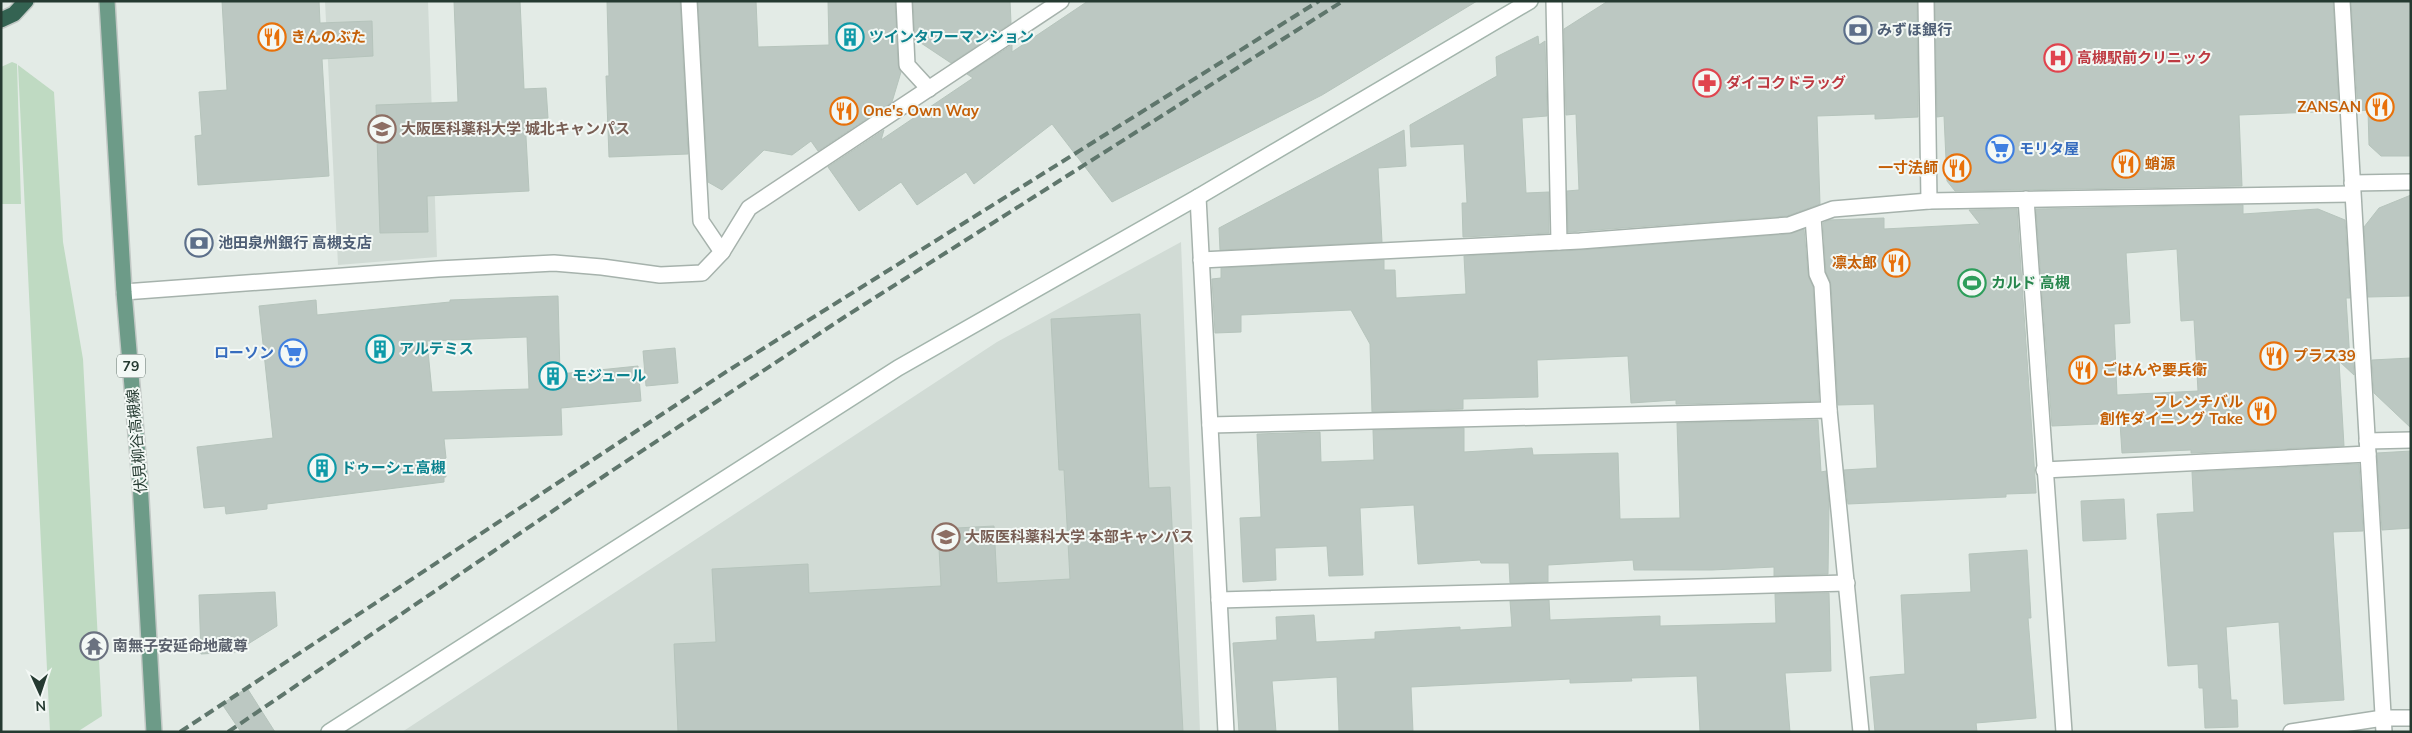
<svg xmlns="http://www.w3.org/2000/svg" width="2412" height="733" viewBox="0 0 2412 733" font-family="Mulish,'Noto Sans JP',sans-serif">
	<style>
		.built { fill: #d1dbd5 }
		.green { fill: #bfdac2 }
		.building { fill: #bcc8c2; stroke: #b6c4bc; fill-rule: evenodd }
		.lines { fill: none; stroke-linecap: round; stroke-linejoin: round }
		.street-casing { stroke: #a6b2ac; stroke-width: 18 }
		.secondary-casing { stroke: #a3b5ac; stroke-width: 18 }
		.primary-casing { stroke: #c2c8c5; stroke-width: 18 }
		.highway-casing { stroke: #c2c8c5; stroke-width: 18 }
		.street { stroke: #fff; stroke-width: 15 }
		.secondary { stroke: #fff; stroke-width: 15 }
		.primary { stroke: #6d9b88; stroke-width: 15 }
		.highway { stroke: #346352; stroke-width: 15 }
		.rail { stroke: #5f766c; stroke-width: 4; stroke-dasharray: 10 5; stroke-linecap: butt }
		.labels { text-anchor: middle; stroke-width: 4; stroke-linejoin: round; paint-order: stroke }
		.shield { fill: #f3f8f5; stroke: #63736c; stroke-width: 1 }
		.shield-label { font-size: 14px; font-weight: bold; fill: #253a31 }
		.service-label { font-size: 15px; font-weight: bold; fill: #4e5e75; stroke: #f3f8f5; text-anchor: start }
		.food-label { font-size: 15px; font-weight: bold; fill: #c56008; stroke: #f3f8f5; text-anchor: start }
		.culture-label { font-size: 15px; font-weight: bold; fill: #0d838f; stroke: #f3f8f5; text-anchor: start }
		.health-label { font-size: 15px; font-weight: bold; fill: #be3a42; stroke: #f3f8f5; text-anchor: start }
		.education-label { font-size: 15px; font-weight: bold; fill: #785e54; stroke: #f3f8f5; text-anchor: start }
		.shop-label { font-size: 15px; font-weight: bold; fill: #366cbe; stroke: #f3f8f5; text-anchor: start }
		.leisure-label { font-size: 15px; font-weight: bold; fill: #27864d; stroke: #f3f8f5; text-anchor: start }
		.street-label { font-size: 15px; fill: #253a31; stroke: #f3f8f5 }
		.worship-label { font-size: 15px; font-weight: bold; fill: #5b616d; stroke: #f3f8f5; text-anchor: start }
	</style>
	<rect width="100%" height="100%" fill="#e3ebe6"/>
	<!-- built -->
	<g class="built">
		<polygon points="325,1 428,1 437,257 338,265"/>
		<polygon points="1181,242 1200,732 402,732 997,342"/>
	</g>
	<!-- green -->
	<g class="green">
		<polygon points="12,62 17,64 21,204 1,204 1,67"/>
		<polygon points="18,65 54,92 63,242 83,359 102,716 77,732 50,732"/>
	</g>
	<!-- building -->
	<g class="building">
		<polygon points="222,1 319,1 320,23 372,21 373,56 322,59 329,176 198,185 195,136 202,135 199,92 227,90"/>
		<polygon points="454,1 520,1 524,89 546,88 548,118 525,119 529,191 427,196 428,232 380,233 376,105 458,102"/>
		<polygon points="607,1 680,1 688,154 609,157 606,76 609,76"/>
		<polygon points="698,1 756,1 758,47 829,45 828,1 895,1 898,65 901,72 892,102 818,151 811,141 792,155 764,150 722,190 708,182"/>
		<polygon points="913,1 1010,1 1011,23 951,63 915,39"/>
		<polygon points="1088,1 1477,1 1322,95 1112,202 1052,124 974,184 966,172 917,205 901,182 859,211 828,167 884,130 881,140 973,78 967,74 1012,45 1012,52"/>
		<polygon points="1608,1 1917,1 1918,117 1875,119 1875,114 1817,116 1820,204 1787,216 1568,232 1567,191 1579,190 1576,114 1566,115 1564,29"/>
		<polygon points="1935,1 2333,1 2339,111 2239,115 2242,186 1955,191 1947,181 1944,116 1937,117"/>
		<polygon points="2351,1 2411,1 2411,156 2381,156 2369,145 2368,110 2358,111"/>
		<polygon points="1538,36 1539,45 1545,41 1547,116 1522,118 1526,193 1549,192 1549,233 1463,237 1462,203 1467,203 1464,144 1411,147 1410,125 1497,76 1496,57"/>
		<polygon points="1404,130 1406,166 1378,168 1382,242 1220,250 1219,228"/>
		<polygon points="2411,195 2411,296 2368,297 2364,227 2379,208"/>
		<path d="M2243,205V214L2318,209L2345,220L2350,298H2346L2350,361H2353L2354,375L2339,361L2344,446L2191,453V450L2122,453L2120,423L2052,426L2036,209ZM2177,249L2181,321L2194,320L2198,391L2117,395L2114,324L2130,323L2126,253Z"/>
		<polygon points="2017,209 2036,493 2006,494 2006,497 1848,504 1844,470 1877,468 1874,404 1838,405 1831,284 1826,272 1823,223 1829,220 1884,218 1884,229 1980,224 1969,210"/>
		<polygon points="1804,229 1808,275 1813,287 1819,401 1676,404 1676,400 1631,403 1628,356 1537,360 1538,397 1463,399 1463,409 1372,412 1370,344 1351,310 1241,315 1241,332 1215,333 1212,279 1221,278 1221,268 1384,260 1384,270 1395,270 1396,298 1466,294 1464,256 1581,250 1790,234"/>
		<path d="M558,296L560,374L638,366L641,401L561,408L562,435L444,439L446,458L444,459L446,477H444V482L267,504V509L226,514L225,506L204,508L197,447L273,438L259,306L316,300L317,315L450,302V300ZM527,337L529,389L432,392L427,341Z"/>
		<polygon points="1140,314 1149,488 1170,487 1183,732 678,732 674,644 716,642 712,569 808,564 809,593 941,586 938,529 994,526 997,583 1070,579 1064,470 1059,470 1051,319"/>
		<polygon points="675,348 678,383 646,386 643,351"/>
		<polygon points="2411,358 2411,428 2374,393 2372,360"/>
		<polygon points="1818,420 1821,472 1826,471 1829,505 1828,574 1774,576 1774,567 1712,570 1634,570 1633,560 1548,565 1548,582 1510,583 1509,563 1481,563 1480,560 1418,564 1414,505 1360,508 1363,575 1329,576 1327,546 1275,548 1276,580 1243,582 1240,518 1261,517 1257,434 1320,432 1321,462 1374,460 1373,430 1464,428 1464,452 1532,448 1533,455 1618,453 1620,519 1680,518 1677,423"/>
		<polygon points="2411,451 2411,528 2382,530 2377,453"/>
		<polygon points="2359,464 2363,531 2333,532 2344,700 2284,704 2279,622 2226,627 2231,700 2237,700 2238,727 2205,728 2203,688 2199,688 2198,664 2168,666 2157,514 2194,512 2192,472"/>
		<polygon points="2124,499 2126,539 2083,541 2081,501"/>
		<polygon points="2027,550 2031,618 2028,618 2036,718 1976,723 1977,732 1875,732 1870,677 1905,674 1901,595 1971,592 1969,554"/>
		<polygon points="275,592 277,626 235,652 201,654 199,595"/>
		<polygon points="1829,593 1831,671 1785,673 1790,732 1700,732 1697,676 1631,678 1632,681 1570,683 1570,679 1411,687 1413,732 1339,732 1337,677 1272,681 1276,732 1239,732 1233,643 1277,640 1276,617 1314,615 1316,642 1375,639 1375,632 1460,627 1460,630 1512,627 1510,601 1549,600 1550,620 1660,616 1660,626 1776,623 1775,594"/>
		<polygon points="247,688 275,732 241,732 222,704"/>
	</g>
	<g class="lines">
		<!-- street casing -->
		<g class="street-casing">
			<g id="street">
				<polyline points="904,1 907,65 929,89"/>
				<polyline points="1554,1 1559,242"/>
				<polyline points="1926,1 1929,201"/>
				<polyline points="2342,1 2384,732"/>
				<polyline points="2352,183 2411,182"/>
				<polyline points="1198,197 1226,732"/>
				<polyline points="2026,199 2064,732"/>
				<polyline points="1813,217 1817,274 1822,285 1829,410 1861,732"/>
				<polyline points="722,252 749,208 1061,1"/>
				<polyline points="1201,260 1580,241 1789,225 1833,209 1929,201 2352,194"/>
				<polyline points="124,292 438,269 554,263 602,267 660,275 702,273 722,252 701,221 689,1"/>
				<polyline points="1210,425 1829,410"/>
				<polyline points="2367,441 2411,440"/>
				<polyline points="2044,470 2368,454"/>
				<polyline points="1219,600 1847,583"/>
				<polyline points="2291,732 2383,718 2411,718"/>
			</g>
		</g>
		<!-- secondary casing -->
		<g class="secondary-casing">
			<polyline id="secondary" points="329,732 898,368 1198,197 1530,1"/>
		</g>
		<!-- primary casing -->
		<g class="primary-casing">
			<polyline id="primary" points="107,1 124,292 140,481 154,732"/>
		</g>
		<!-- highway casing -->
		<g class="highway-casing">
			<polyline id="highway" points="1,20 14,14 26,1"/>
		</g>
		<!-- street -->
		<use href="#street" class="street"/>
		<!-- secondary -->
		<use href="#secondary" class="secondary"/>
		<!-- primary -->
		<use href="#primary" class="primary"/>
		<!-- highway -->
		<use href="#highway" class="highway"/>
		<!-- rail -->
		<g class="rail">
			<polyline points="180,732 729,370 1319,1"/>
			<polyline points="228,732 607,474 846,316 1343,1"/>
		</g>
	</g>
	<!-- icons -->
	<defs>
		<g id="bank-ring" transform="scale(1.4375)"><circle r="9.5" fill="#f3f8f5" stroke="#5c6f8a" stroke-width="1.5"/><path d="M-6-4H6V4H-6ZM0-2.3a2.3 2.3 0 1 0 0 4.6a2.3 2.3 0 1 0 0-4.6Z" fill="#5c6f8a"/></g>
		<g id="restaurant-ring" transform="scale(1.4375)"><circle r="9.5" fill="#f3f8f5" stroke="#e8710a" stroke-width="1.5"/><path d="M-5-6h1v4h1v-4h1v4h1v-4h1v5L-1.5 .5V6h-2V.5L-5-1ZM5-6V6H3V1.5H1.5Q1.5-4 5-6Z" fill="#e8710a"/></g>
		<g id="building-ring" transform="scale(1.4375)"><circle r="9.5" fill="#f3f8f5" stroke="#0f9aa8" stroke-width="1.5"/><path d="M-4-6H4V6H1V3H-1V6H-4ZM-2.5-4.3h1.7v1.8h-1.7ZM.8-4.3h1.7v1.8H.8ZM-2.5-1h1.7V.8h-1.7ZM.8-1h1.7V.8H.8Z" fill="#0f9aa8"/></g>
		<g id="hospital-ring" transform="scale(1.4375)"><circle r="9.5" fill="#f3f8f5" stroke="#e0444e" stroke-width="1.5"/><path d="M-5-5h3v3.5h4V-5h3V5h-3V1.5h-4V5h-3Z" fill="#e0444e"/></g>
		<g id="pharmacy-ring" transform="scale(1.4375)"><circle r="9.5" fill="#f3f8f5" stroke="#e0444e" stroke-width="1.5"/><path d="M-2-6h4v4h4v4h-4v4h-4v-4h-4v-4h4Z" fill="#e0444e"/></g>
		<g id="university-ring" transform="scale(1.4375)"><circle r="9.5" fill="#f3f8f5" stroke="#8d6e63" stroke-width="1.5"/><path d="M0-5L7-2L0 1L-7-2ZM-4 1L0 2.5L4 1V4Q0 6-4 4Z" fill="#8d6e63"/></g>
		<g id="supermarket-ring" transform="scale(1.4375)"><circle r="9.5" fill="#f3f8f5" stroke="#3f7fe0" stroke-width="1.5"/><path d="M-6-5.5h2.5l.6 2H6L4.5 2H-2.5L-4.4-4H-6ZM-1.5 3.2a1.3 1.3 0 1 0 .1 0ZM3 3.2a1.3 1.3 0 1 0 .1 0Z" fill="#3f7fe0"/></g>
		<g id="stadium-ring" transform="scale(1.4375)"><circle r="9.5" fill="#f3f8f5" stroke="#2e9e5b" stroke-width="1.5"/><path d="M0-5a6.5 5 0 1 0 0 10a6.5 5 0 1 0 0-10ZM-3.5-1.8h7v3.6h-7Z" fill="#2e9e5b"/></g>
		<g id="temple-ring" transform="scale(1.4375)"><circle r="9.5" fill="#f3f8f5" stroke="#6b7280" stroke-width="1.5"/><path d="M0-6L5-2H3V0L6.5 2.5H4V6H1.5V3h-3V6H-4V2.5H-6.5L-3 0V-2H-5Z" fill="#6b7280"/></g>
	</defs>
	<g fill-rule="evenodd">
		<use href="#bank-ring" x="1858" y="30"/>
		<use href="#restaurant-ring" x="272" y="37"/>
		<use href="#building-ring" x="850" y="37"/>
		<use href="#hospital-ring" x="2058" y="58"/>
		<use href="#pharmacy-ring" x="1707" y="83"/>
		<use href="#restaurant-ring" x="2380" y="107"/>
		<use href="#restaurant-ring" x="844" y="111"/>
		<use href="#university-ring" x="382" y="129"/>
		<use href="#supermarket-ring" x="2000" y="149"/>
		<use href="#restaurant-ring" x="2126" y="164"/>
		<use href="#restaurant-ring" x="1957" y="168"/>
		<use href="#bank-ring" x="199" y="243"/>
		<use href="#restaurant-ring" x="1896" y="263"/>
		<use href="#stadium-ring" x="1972" y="283"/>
		<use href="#building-ring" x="380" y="349"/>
		<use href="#supermarket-ring" x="293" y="353"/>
		<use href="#restaurant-ring" x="2274" y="356"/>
		<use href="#restaurant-ring" x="2083" y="370"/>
		<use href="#building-ring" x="553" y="376"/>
		<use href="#restaurant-ring" x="2262" y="411"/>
		<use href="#building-ring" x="322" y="468"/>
		<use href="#university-ring" x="946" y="537"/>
		<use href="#temple-ring" x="94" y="646"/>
	</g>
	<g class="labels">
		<!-- shield labels -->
		<rect class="shield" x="117" y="354.5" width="28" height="23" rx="4"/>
		<g class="shield-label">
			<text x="131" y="371">79</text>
		</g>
		<!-- service labels -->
		<g class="service-label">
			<text x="1877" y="35">みずほ銀行</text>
			<text x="218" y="248">池田泉州銀行 高槻支店</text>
		</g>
		<!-- food labels -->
		<g class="food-label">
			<text x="291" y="42">きんのぶた</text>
			<text x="2361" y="112" text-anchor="end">ZANSAN</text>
			<text x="863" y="116">One's Own Way</text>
			<text x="2145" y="169">蛸源</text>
			<text x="1938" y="173" text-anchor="end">一寸法師</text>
			<text x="1877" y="268" text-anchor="end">凛太郎</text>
			<text x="2293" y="361">プラス39</text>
			<text x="2102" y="375">ごはんや要兵衛</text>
			<text x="2243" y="407" text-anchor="end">フレンチバル<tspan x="2243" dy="17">創作ダイニング Take</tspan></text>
		</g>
		<!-- culture labels -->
		<g class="culture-label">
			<text x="869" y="42">ツインタワーマンション</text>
			<text x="399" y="354">アルテミス</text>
			<text x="572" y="381">モジュール</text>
			<text x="341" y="473">ドゥーシェ高槻</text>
		</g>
		<!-- health labels -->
		<g class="health-label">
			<text x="2077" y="63">高槻駅前クリニック</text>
			<text x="1726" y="88">ダイコクドラッグ</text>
		</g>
		<!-- education labels -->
		<g class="education-label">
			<text x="401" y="134">大阪医科薬科大学 城北キャンパス</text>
			<text x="965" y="542">大阪医科薬科大学 本部キャンパス</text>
		</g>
		<!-- shop labels -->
		<g class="shop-label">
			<text x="2019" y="154">モリタ屋</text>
			<text x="274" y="358" text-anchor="end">ローソン</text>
		</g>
		<!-- leisure labels -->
		<g class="leisure-label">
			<text x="1991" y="288">カルド 高槻</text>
		</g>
		<!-- street labels -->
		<g class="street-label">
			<text transform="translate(137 441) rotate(-95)" y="5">伏見柳谷高槻線</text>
		</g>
		<!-- worship labels -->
		<g class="worship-label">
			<text x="113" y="651">南無子安延命地蔵尊</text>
		</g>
	</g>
	<!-- border -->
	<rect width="2412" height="733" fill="none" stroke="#253a31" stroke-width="5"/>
	<!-- north arrow -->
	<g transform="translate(40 693) rotate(177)" stroke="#f3f8f5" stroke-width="4" paint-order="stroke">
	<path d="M0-4L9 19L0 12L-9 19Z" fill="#253a31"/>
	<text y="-8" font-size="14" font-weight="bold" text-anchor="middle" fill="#253a31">N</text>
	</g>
</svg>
